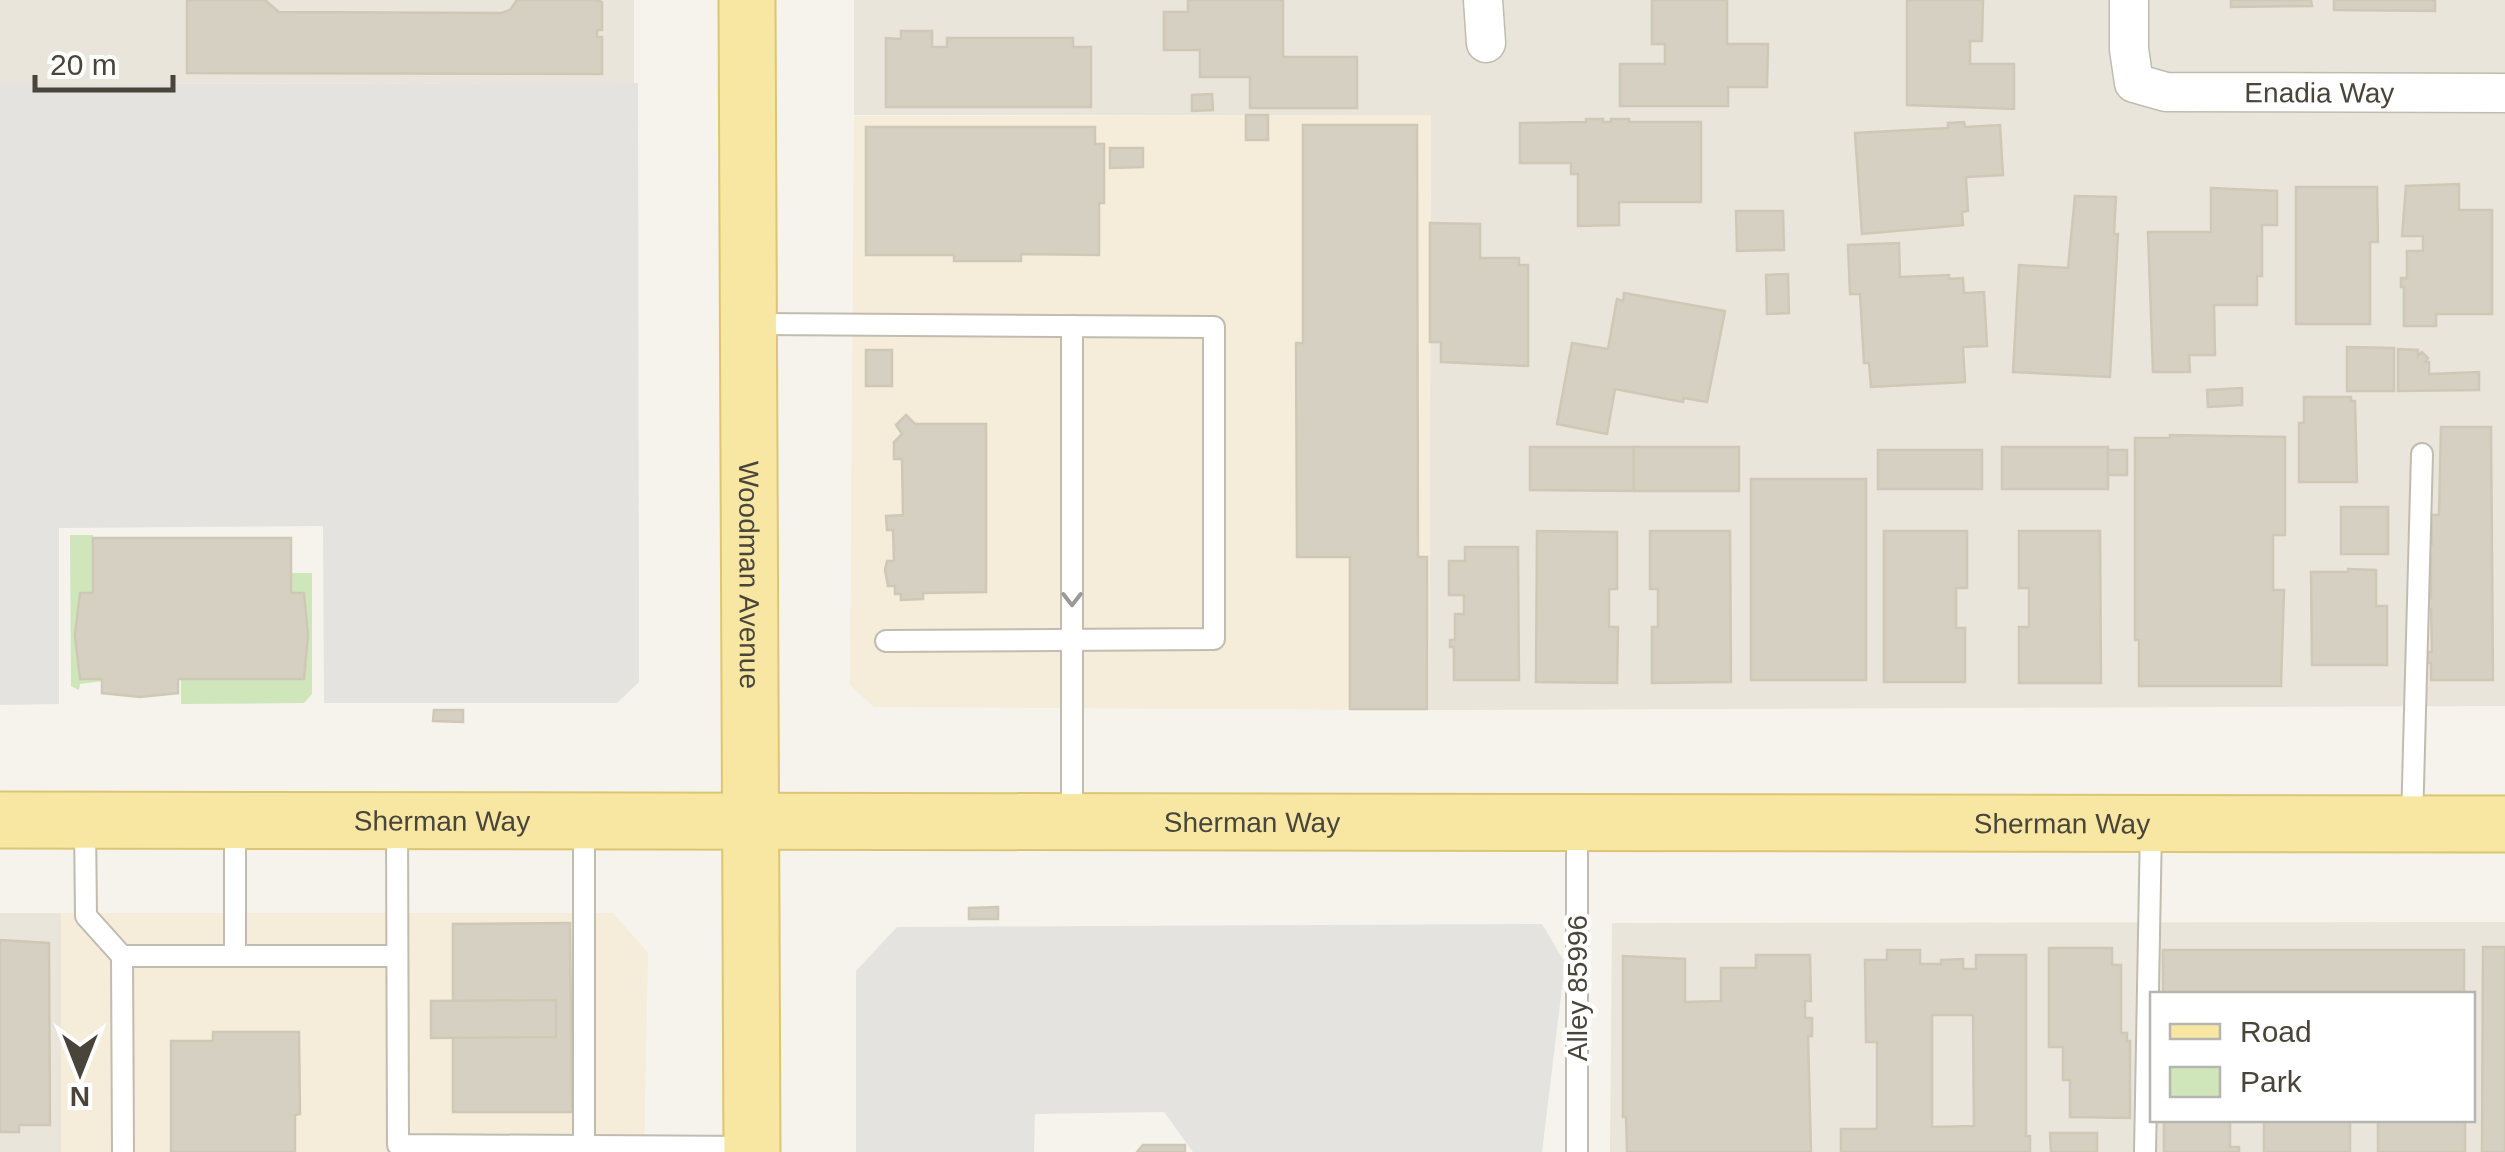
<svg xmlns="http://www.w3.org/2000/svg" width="2505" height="1152" viewBox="0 0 2505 1152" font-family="Arial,sans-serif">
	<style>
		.residential { fill: #e9e5db; fill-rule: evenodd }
		.commercial { fill: #f5ecda }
		.green { fill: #cee6b9 }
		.parking { fill: #e4e3e0 }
		.building { fill: #d6d0c2; stroke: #d0c8b6; stroke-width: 2.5; fill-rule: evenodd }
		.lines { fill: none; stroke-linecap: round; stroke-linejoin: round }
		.lane-casing { stroke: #c0bcaf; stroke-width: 24 }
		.street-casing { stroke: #c0bcaf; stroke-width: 41 }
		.primary-casing { stroke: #dcc673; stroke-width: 59 }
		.lane { stroke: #fff; stroke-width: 20 }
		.street { stroke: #fff; stroke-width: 38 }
		.primary { stroke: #f7e7a3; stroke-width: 55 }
		.oneway { stroke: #9b9993 }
		.labels { text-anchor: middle; stroke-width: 9; stroke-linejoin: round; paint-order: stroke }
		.street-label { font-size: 28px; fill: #49453a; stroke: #fff }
	</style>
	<rect width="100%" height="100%" fill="#f5f3ec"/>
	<!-- residential -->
	<g class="residential">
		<polygon points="0,0 634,0 634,83 0,84"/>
		<polygon points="854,0 2505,0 2505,706 1429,710 1431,115 854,115"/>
		<rect x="0" y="913" width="61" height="239"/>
		<path d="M2505,922V1152H1610L1612,923ZM2152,994H2472V1120H2152Z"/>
	</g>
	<!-- commercial -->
	<g class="commercial">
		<polygon points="1431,115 1429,710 874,707 850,685 854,116"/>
		<polygon points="61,913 613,913 648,953 644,1152 61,1152"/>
	</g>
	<!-- green -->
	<g class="green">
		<polygon points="70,535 93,535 93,602 111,680 80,684 79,690 71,686"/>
		<polygon points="291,573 312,573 312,694 304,703 181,704 181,680 169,680 169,670 291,602"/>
	</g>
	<!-- parking -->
	<g class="parking">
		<polygon points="638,83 639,682 617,703 324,703 323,526 59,528 59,704 0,705 0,84"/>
		<polygon points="1542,924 1565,963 1542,1152 1193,1152 1164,1112 1035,1114 1034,1152 856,1152 856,971 897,927"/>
	</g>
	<!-- building -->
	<g class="building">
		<polygon points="187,0 265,0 279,12 502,13 510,10 517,0 596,0 602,2 602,30 597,30 597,37 602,37 602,74 187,73"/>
		<polygon points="1188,0 1283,0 1283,57 1357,57 1357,108 1250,108 1250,77 1200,77 1200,50 1164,50 1164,12 1188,12"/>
		<polygon points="1652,0 1727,0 1727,44 1768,44 1767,87 1728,87 1728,106 1620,106 1620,64 1665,64 1665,44 1652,44"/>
		<polygon points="1907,0 1983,0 1982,41 1970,41 1970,64 2014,64 2014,109 1907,105"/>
		<polygon points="2231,0 2311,0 2312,6 2231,7"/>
		<polygon points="2334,0 2435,0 2435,11 2334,10"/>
		<polygon points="901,31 932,31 932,47 947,47 947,38 1073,38 1073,47 1091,47 1091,107 886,107 886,38 901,39"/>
		<polygon points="1212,94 1213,110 1192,111 1192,95"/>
		<rect x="1246" y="115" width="22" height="25"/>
		<polygon points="1586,119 1603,119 1603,122 1611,122 1611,119 1629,119 1629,122 1701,122 1701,202 1619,202 1619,225 1578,226 1578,174 1571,174 1571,163 1520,163 1520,123 1586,122"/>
		<polygon points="1964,122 1965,127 2000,125 2003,175 1966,177 1968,211 1962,212 1963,225 1862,234 1855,133 1948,128 1948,123"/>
		<polygon points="1303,125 1417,125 1418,557 1427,557 1427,709 1350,709 1350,557 1297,557 1296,343 1303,343"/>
		<polygon points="866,127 1095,127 1095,144 1104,144 1104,203 1099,203 1099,255 1021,254 1021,261 954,261 954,255 866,255"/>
		<polygon points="1110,148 1143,148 1143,167 1110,168"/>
		<polygon points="2459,184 2459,210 2492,210 2492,314 2436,314 2436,326 2404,326 2404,287 2401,287 2401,278 2407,278 2407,251 2423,251 2423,236 2402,236 2406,186"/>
		<polygon points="2296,187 2377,187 2378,242 2370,242 2370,324 2296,324"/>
		<polygon points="2211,188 2277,191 2277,225 2262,225 2262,276 2257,276 2257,305 2214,305 2215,355 2189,355 2190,372 2153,372 2148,232 2211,232"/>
		<polygon points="2075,196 2116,197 2114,234 2118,234 2110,377 2013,372 2019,265 2068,268"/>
		<polygon points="1736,211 1783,211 1784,250 1737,251"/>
		<polygon points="1430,223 1480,224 1480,258 1519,258 1519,265 1528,265 1528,366 1441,362 1441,342 1430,342"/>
		<polygon points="1899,243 1900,277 1949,275 1949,279 1963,278 1964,293 1984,292 1987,346 1963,347 1965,382 1871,387 1869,363 1864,363 1860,294 1850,294 1848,245"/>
		<polygon points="1788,274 1789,313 1767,314 1766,275"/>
		<polygon points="1624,293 1725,311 1707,402 1684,398 1683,402 1615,389 1607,434 1557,424 1572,343 1608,349 1617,299 1623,301"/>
		<polygon points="2347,347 2394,348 2394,391 2347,391"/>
		<polygon points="2398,349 2418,350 2418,356 2422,352 2428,358 2425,362 2429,362 2429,374 2479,372 2479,390 2398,391"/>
		<rect x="866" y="350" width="26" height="36"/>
		<polygon points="2242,388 2242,405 2208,407 2207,390"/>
		<polygon points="2304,397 2351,397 2351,401 2355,401 2357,482 2299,482 2299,423 2304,423"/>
		<polygon points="906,415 915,424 986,424 986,592 923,593 923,599 901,600 901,594 895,594 895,586 888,586 885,570 887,561 894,561 893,530 887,530 886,516 903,515 902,459 894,459 894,442 902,434 896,425"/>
		<polygon points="2441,427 2491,427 2493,680 2431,680 2431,663 2426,663 2426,652 2432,652 2431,609 2426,609 2426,598 2431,598 2431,555 2425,555 2425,544 2432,544 2431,515 2439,515"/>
		<polygon points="2170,435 2285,437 2285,535 2273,535 2273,590 2284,590 2281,686 2139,686 2139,640 2135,640 2135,438 2170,438"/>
		<polygon points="1530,447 1634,447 1634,491 1530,490"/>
		<rect x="1634" y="447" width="105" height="44"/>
		<rect x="2002" y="447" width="106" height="42"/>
		<rect x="1878" y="450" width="104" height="39"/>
		<rect x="2108" y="450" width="19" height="25"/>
		<rect x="1751" y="479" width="115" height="201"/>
		<rect x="2341" y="507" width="47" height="47"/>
		<polygon points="1537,531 1617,532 1617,589 1609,589 1609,627 1618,627 1617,683 1536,682"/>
		<polygon points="1650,531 1730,531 1731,682 1652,683 1652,627 1658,627 1658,589 1650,589"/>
		<polygon points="1884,531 1967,531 1967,588 1956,588 1956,628 1965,628 1965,682 1884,682"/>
		<polygon points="2019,531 2100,531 2101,683 2019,683 2019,627 2029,627 2029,588 2019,588"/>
		<polygon points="93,538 291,538 291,593 304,593 308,635 304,679 178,679 178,693 140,697 102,693 102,679 80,679 75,635 80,593 93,593"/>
		<polygon points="1465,547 1518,547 1519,680 1454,680 1454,647 1450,647 1450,640 1455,640 1455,614 1464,614 1464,595 1449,595 1449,561 1465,561"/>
		<polygon points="2348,569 2376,570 2376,606 2387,606 2387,665 2312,665 2311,572 2348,572"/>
		<polygon points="434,710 463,710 463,722 433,721"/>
		<polygon points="998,907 998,919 969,919 969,908"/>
		<polygon points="570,923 572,1112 453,1112 453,924"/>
		<polygon points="0,940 49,943 50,1125 19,1125 19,1132 0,1132"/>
		<polygon points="2483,947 2505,947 2505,1152 2482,1152"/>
		<polygon points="2049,948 2112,948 2112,965 2121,965 2121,1033 2127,1033 2127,1041 2130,1041 2130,1118 2070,1117 2070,1080 2063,1080 2063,1047 2049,1047"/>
		<path d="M1887,950H1920V964H1941V960L1963,959V969H1976V955H2026V1136H2030V1152H1841V1129H1877V1042H1866L1865,960H1887ZM1932,1015H1973L1974,1126L1932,1127Z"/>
		<rect x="2163" y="950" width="301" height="44"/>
		<polygon points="1756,955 1810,955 1811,1001 1805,1001 1805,1018 1812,1018 1812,1036 1808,1036 1811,1152 1627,1152 1626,1117 1623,1117 1623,956 1685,959 1685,1002 1721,1001 1721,968 1756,968"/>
		<polygon points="556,1000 556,1037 431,1038 431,1001"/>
		<polygon points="213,1032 299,1032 300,1114 295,1115 295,1152 171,1152 171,1041 213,1041"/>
		<polygon points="2164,1120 2230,1120 2230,1147 2239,1147 2239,1152 2164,1152"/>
		<rect x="2264" y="1120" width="86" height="32"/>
		<rect x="2378" y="1120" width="87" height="32"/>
		<polygon points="2050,1133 2097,1133 2097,1152 2051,1152"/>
		<polygon points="1143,1145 1185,1145 1185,1152 1137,1152"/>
	</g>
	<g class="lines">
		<!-- lane casing -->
		<g class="lane-casing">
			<g id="lane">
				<polyline points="751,324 1214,327 1214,639 886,641"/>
				<polyline points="1072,326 1072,819"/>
				<polyline points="584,821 584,1146"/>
				<polyline points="397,822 398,1145 751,1147"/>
				<polyline points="2412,822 2422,454"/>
				<polyline points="85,823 86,916 122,956 123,1152"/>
				<polyline points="235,823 235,956"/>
				<polyline points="1577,825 1577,1152"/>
				<polyline points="122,956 397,956"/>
				<polyline points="2145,1152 2151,826"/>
			</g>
		</g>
		<!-- street casing -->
		<g class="street-casing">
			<g id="street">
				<polyline points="1483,0 1486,43"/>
				<path id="s1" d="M2129,0V49L2134,83L2166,92L2505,93"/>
			</g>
		</g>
		<!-- primary casing -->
		<g class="primary-casing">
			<g id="primary">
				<path id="s2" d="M747,0L752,1152"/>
				<path id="s3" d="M0,820L2505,824"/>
			</g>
		</g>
		<!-- lane -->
		<use href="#lane" class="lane"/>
		<!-- street -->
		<use href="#street" class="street"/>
		<!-- primary -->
		<use href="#primary" class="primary"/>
	</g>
	<!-- one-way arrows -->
	<defs><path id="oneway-chevron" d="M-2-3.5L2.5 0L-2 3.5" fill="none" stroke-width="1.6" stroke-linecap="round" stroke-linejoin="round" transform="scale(2.5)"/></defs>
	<use class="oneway" href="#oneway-chevron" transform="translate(1072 599) rotate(90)"/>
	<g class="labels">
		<!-- street labels -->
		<g class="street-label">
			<text dy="10" stroke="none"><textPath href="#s1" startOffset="270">Enadia Way</textPath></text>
			<text dy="10" stroke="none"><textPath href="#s2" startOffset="575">Woodman Avenue</textPath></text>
			<text dy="10" stroke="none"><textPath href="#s3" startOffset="442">Sherman Way</textPath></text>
			<text dy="10" stroke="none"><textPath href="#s3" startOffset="1252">Sherman Way</textPath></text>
			<text dy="10" stroke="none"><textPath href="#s3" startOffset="2062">Sherman Way</textPath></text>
			<text transform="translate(1577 988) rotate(-90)" y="10">Alley 85996</text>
		</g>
	</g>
	<!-- legend -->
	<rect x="2150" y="992" width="325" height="130" fill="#ffffff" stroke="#b6b5b0" stroke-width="2.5"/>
	<rect x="2170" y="1024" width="50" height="15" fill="#f7e7a3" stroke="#b6b5b0" stroke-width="2.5"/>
	<text x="2240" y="1042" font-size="30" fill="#49453a">Road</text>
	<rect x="2170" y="1067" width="50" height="30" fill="#cee6b9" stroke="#b6b5b0" stroke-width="2.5"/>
	<text x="2240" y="1092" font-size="30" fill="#49453a">Park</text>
	<!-- north arrow -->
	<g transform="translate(80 1072) rotate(180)" stroke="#ffffff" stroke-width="8" paint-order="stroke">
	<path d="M0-8L18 38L0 25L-18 38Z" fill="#49453a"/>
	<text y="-15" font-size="28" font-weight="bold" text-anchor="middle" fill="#49453a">N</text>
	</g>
	<!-- scale -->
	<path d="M35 75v15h138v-15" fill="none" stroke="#49453a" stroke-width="5"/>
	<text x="50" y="75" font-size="30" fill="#49453a" stroke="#ffffff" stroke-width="8" paint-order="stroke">20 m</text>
</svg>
